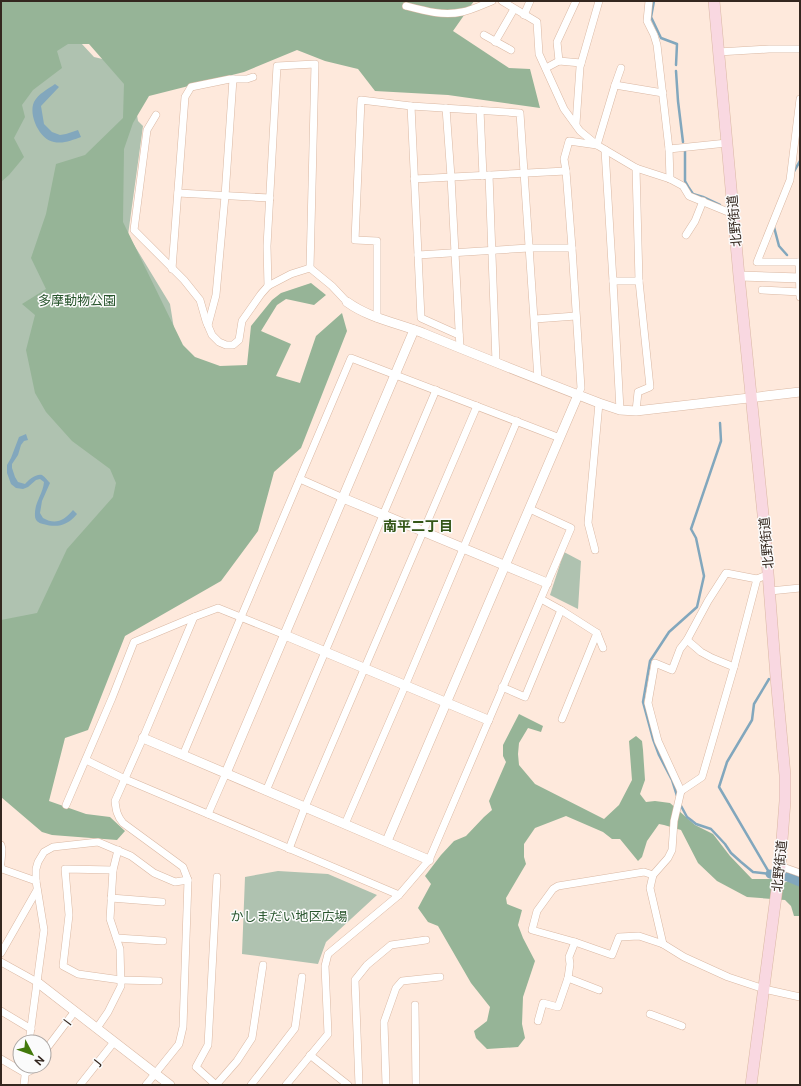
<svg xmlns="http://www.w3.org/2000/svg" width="801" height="1086" viewBox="0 0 801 1086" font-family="'Public Sans','Noto Sans JP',sans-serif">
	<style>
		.green { fill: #afc2b0 }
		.forest { fill: #96b497 }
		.water { fill: #82a7bd }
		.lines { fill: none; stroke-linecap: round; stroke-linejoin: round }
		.stream { stroke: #82a7bd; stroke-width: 2.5 }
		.canal { stroke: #82a7bd; stroke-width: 9 }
		.minor-casing { stroke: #dab8a3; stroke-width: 8 }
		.tertiary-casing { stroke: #dab8a3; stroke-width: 10 }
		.secondary-casing { stroke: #dab8a3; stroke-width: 12 }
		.minor { stroke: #fff; stroke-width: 7 }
		.tertiary { stroke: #fff; stroke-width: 9 }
		.secondary { stroke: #f9d8e1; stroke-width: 11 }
		.labels { text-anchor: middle; stroke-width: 3; stroke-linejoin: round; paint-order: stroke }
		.street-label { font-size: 13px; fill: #34271f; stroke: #fbfbfb }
		.park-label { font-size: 13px; fill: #28552d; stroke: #fbfbfb }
		.neighbourhood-label { font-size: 14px; font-weight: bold; fill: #335617; stroke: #fbfbfb }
	</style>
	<rect width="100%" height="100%" fill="#fee9dc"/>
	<!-- green -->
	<g class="green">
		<polygon points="1,1 20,1 68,29 94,57 115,62 135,103 138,121 143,126 128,235 170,304 175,335 171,499 1,760"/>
		<polygon points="564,552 581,561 578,609 550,595"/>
		<polygon points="278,871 328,874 377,895 326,942 318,964 242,954 245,877"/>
	</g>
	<!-- forest -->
	<g class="forest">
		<polygon points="1,1 474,1 453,31 509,68 530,69 540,108 448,95 375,91 358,69 325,61 297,50 244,72 149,96 133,123 124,149 123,222 183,345 195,357 220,366 247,365 251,326 272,300 281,293 311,283 326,295 314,305 286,299 277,305 261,331 291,344 276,376 300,383 316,336 342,313 347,331 301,448 274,472 258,531 221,581 125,636 88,730 65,738 49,801 86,814 110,817 125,831 117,840 52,835 42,832 1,797 1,620 37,613 67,549 113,497 116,483 110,469 72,441 46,412 35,393 26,350 35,315 22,304 46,289 31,258 46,214 56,164 85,155 123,118 124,84 89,44 68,44 57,51 62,68 33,90 22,105 25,117 14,138 24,157 9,175 1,182"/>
		<polygon points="519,714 543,726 541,732 528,728 519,743 518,754 519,765 535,784 604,819 619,805 632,780 629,741 636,736 642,741 643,750 645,780 640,794 646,802 655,801 670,803 695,825 713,834 730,856 752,879 771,879 784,883 797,877 800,878 800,916 794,916 791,906 785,900 747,897 717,881 698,863 681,830 664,825 659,824 647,841 642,857 638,861 620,839 612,839 603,832 566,816 535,828 524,844 524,857 526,864 506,898 507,904 522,910 518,925 523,938 535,961 523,997 522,1024 525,1038 518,1047 487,1049 476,1038 474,1031 487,1021 490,1007 471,983 438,926 428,922 418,908 431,884 425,876 441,855 454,841 466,836 484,817 492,810 489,801 506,762 503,756 503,745"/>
	</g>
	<!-- water -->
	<g class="water">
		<path d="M55,84L59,87L41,106L44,124L52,132L60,135L66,134L78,130L81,137C72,140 64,144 54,142C40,140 28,115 34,102C38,94 48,89 55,84Z"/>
		<path d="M26,434L28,440L24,441L21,445L18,455L12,464V468L15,477L18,482L25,484C28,480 37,473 42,475C45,477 48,481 50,483L42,501L40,513L43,518C55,525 64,521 73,510L77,514C67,526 57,528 43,524C38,523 35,520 35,516C34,503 43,494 44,482L40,479L36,480L28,487L23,489L16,488L11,484L7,473V465L11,458L19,437Z"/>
	</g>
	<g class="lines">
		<!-- stream -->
		<g class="stream">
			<polyline points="654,1 651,17 661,38 677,44 676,65"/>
			<polyline points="676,71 678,101 683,142"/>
			<polyline points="685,151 685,181 689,188 693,194 703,197 720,205"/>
			<polyline points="793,173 800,161"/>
			<polyline points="774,227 779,246 787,255"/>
			<polyline points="769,679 754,704 752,720 727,762 719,787 770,874"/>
			<polyline points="677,796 672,780 659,755 653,739 643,702 650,661 669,632 697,607 704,576 696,538 691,529 721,441 720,423"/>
			<polyline points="680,804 687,817 691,820 696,824 711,829 725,844 731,853 741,862 753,872 770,874"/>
		</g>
		<!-- canal -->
		<polyline class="canal" points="770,874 788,877 800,882"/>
		<!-- minor casing -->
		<g class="minor-casing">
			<g id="minor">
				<polyline points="502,1 537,22 539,54 564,109 580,131 597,145 636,168 670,179 683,186 689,196 733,214"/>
				<polyline points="649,1 647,21 654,35 657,45 669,149 670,179"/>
				<path d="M406,6C425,11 443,16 462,12C472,10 482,5 492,1"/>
				<polyline points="524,15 530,1"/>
				<polyline points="484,35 511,50"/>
				<polyline points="495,42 514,9"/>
				<polyline points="718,52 769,49 800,49"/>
				<polyline points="559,61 557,42 576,1"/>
				<polyline points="546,68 559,61 581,63"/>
				<polyline points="615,85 663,93"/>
				<polyline points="800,99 790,180 757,262 800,262"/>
				<polyline points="411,106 421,318 459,335"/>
				<polyline points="446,108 451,177 460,348"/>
				<polyline points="480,110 483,176"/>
				<polyline points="156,115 147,130 134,230 184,280 200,300 206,321 212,335 219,342 226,345 233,345 239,340 242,321 261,294 268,286 291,274 310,268 332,286 347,302"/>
				<polyline points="576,124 580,67 599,1"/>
				<polyline points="669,149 727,143"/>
				<polyline points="605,150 613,281 620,410"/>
				<polyline points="636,168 639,281 650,387 638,392 636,411"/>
				<polyline points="566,171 564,159 569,141 597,145 615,85 621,68"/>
				<polyline points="489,175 496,362"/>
				<polyline points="414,179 566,171 572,248 581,388 578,395"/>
				<polyline points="178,193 270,198"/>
				<polyline points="686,235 695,221 703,201"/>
				<polyline points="418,255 529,248 572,248"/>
				<polyline points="799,262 800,297"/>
				<polyline points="172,269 185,97 191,87 230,79 247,79 253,77"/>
				<polyline points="613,281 639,281"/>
				<polyline points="268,286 267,246 277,66 315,64 310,268"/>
				<polyline points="762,290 800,292"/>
				<polyline points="377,318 377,241 355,240 361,100 411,106 520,113 538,379"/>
				<polyline points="535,319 576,316"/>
				<polyline points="208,325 216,295 225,196 233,79"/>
				<polyline points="300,479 343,498"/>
				<polyline points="595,550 588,523 599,403"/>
				<polyline points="770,591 800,588"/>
				<polyline points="541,599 561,610 597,633 562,719"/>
				<polyline points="597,633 603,648"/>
				<polyline points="687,640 701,652 712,658 734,667"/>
				<polyline points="502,687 525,697 561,610"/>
				<polyline points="183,755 241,617 351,358 560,438"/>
				<polyline points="86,760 125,779 399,895"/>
				<polyline points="266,791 436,390"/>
				<polyline points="681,791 702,777 734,667 757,579"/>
				<polyline points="66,805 112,698 134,642 194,617"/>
				<polyline points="208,814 226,773"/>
				<polyline points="345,824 405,686 517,421"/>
				<polyline points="1,845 2,849 1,862"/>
				<polyline points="289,849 305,807 477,406"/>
				<polyline points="1,866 2,869 36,881"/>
				<polyline points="780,866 800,873"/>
				<polyline points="113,870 65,869 69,915 63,966 78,974 121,980 159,981"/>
				<polyline points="653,875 644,872 558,886 553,889 537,911 532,930 575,942 612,955 619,937 639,936 663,944 684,957 728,977 764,989 800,997"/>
				<polyline points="111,898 162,902"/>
				<polyline points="117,938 163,941"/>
				<polyline points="663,944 650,888 653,875 668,858 672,850 674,821 681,791 658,741 648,703 655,663 672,670 680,649 687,640 708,601 726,573 757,579 769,574"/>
				<polyline points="1,953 37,890"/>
				<polyline points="1,962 37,982"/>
				<polyline points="568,978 599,990"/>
				<polyline points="415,1005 416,1085"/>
				<polyline points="1,1011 31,1029"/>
				<polyline points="650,1014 682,1026"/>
				<polyline points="538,1021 543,1003 558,1007 568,978 570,964 569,957 575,942"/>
				<polyline points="97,1028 108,1012 121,986 120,949 110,919 113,870 118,850"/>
				<path d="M29,1042L44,930L36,881V869L38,862L44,852L53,847L98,842L131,856L154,873L175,882L188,880L183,867L123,823C117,816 116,810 115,801L143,738L194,617L218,608L285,635"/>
				<polyline points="44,1052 75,1011"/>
				<polyline points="310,1055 348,1085"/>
				<polyline points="1,1059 25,1073 30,1071 34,1066"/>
				<polyline points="24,1085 26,1066"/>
				<polyline points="80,1085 114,1042"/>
				<polyline points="146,1085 179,1044 183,1027 188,880"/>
				<polyline points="216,1085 196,1067 208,1045 217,877"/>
				<polyline points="216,1085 237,1061 252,1038 263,965"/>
				<polyline points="251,1085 295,1028 302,977"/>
				<polyline points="286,1085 328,1034 325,966 328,954 399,895 429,860 571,528 530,509"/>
				<polyline points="359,1085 355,980 367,965 391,945 426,940"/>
				<polyline points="386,1085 384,1022 396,988 402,981 440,977"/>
			</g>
		</g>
		<!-- tertiary casing -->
		<g class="tertiary-casing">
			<g id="tertiary">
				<polyline points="739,276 800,278"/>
				<path d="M347,302C369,318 397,323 423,333C481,357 540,380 599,403L620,410L636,411L800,392"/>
				<polyline points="343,498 547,583"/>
				<polyline points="285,635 488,720"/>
				<polyline points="143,738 429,860"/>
				<polyline points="226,773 414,330"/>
				<polyline points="387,841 578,395"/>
				<polyline points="37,982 170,1085"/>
			</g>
		</g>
		<!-- secondary casing -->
		<g class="secondary-casing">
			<polyline id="secondary" points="714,1 739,276 765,534 776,677 785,775 785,801 780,866 751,1085"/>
		</g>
		<!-- minor -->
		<use href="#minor" class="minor"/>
		<!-- tertiary -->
		<use href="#tertiary" class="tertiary"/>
		<!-- secondary -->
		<use href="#secondary" class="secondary"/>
	</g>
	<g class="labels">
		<!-- street labels -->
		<g class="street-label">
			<text transform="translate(734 221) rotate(-95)" y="5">北野街道</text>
			<text transform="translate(766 543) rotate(-95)" y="5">北野街道</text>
			<text transform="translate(779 866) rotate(-84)" y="5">北野街道</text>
			<text transform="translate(67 1022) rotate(-53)" y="5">I</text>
			<text transform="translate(97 1063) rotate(-52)" y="5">J</text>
		</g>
		<!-- park labels -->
		<g class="park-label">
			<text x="77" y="305">多摩動物公園</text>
			<text x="289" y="921">かしまだい地区広場</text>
		</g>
		<!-- neighbourhood labels -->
		<g class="neighbourhood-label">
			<text x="418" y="531">南平二丁目</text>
		</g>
	</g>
	<!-- border -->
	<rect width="801" height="1086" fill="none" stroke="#34271f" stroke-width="4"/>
	<!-- north arrow -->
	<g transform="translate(32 1054) rotate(131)"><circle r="19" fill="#fbfbfb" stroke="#aba6a3"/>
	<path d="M0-3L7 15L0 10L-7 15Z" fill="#43790c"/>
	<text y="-6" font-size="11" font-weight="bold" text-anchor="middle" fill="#34271f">N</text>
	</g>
</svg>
